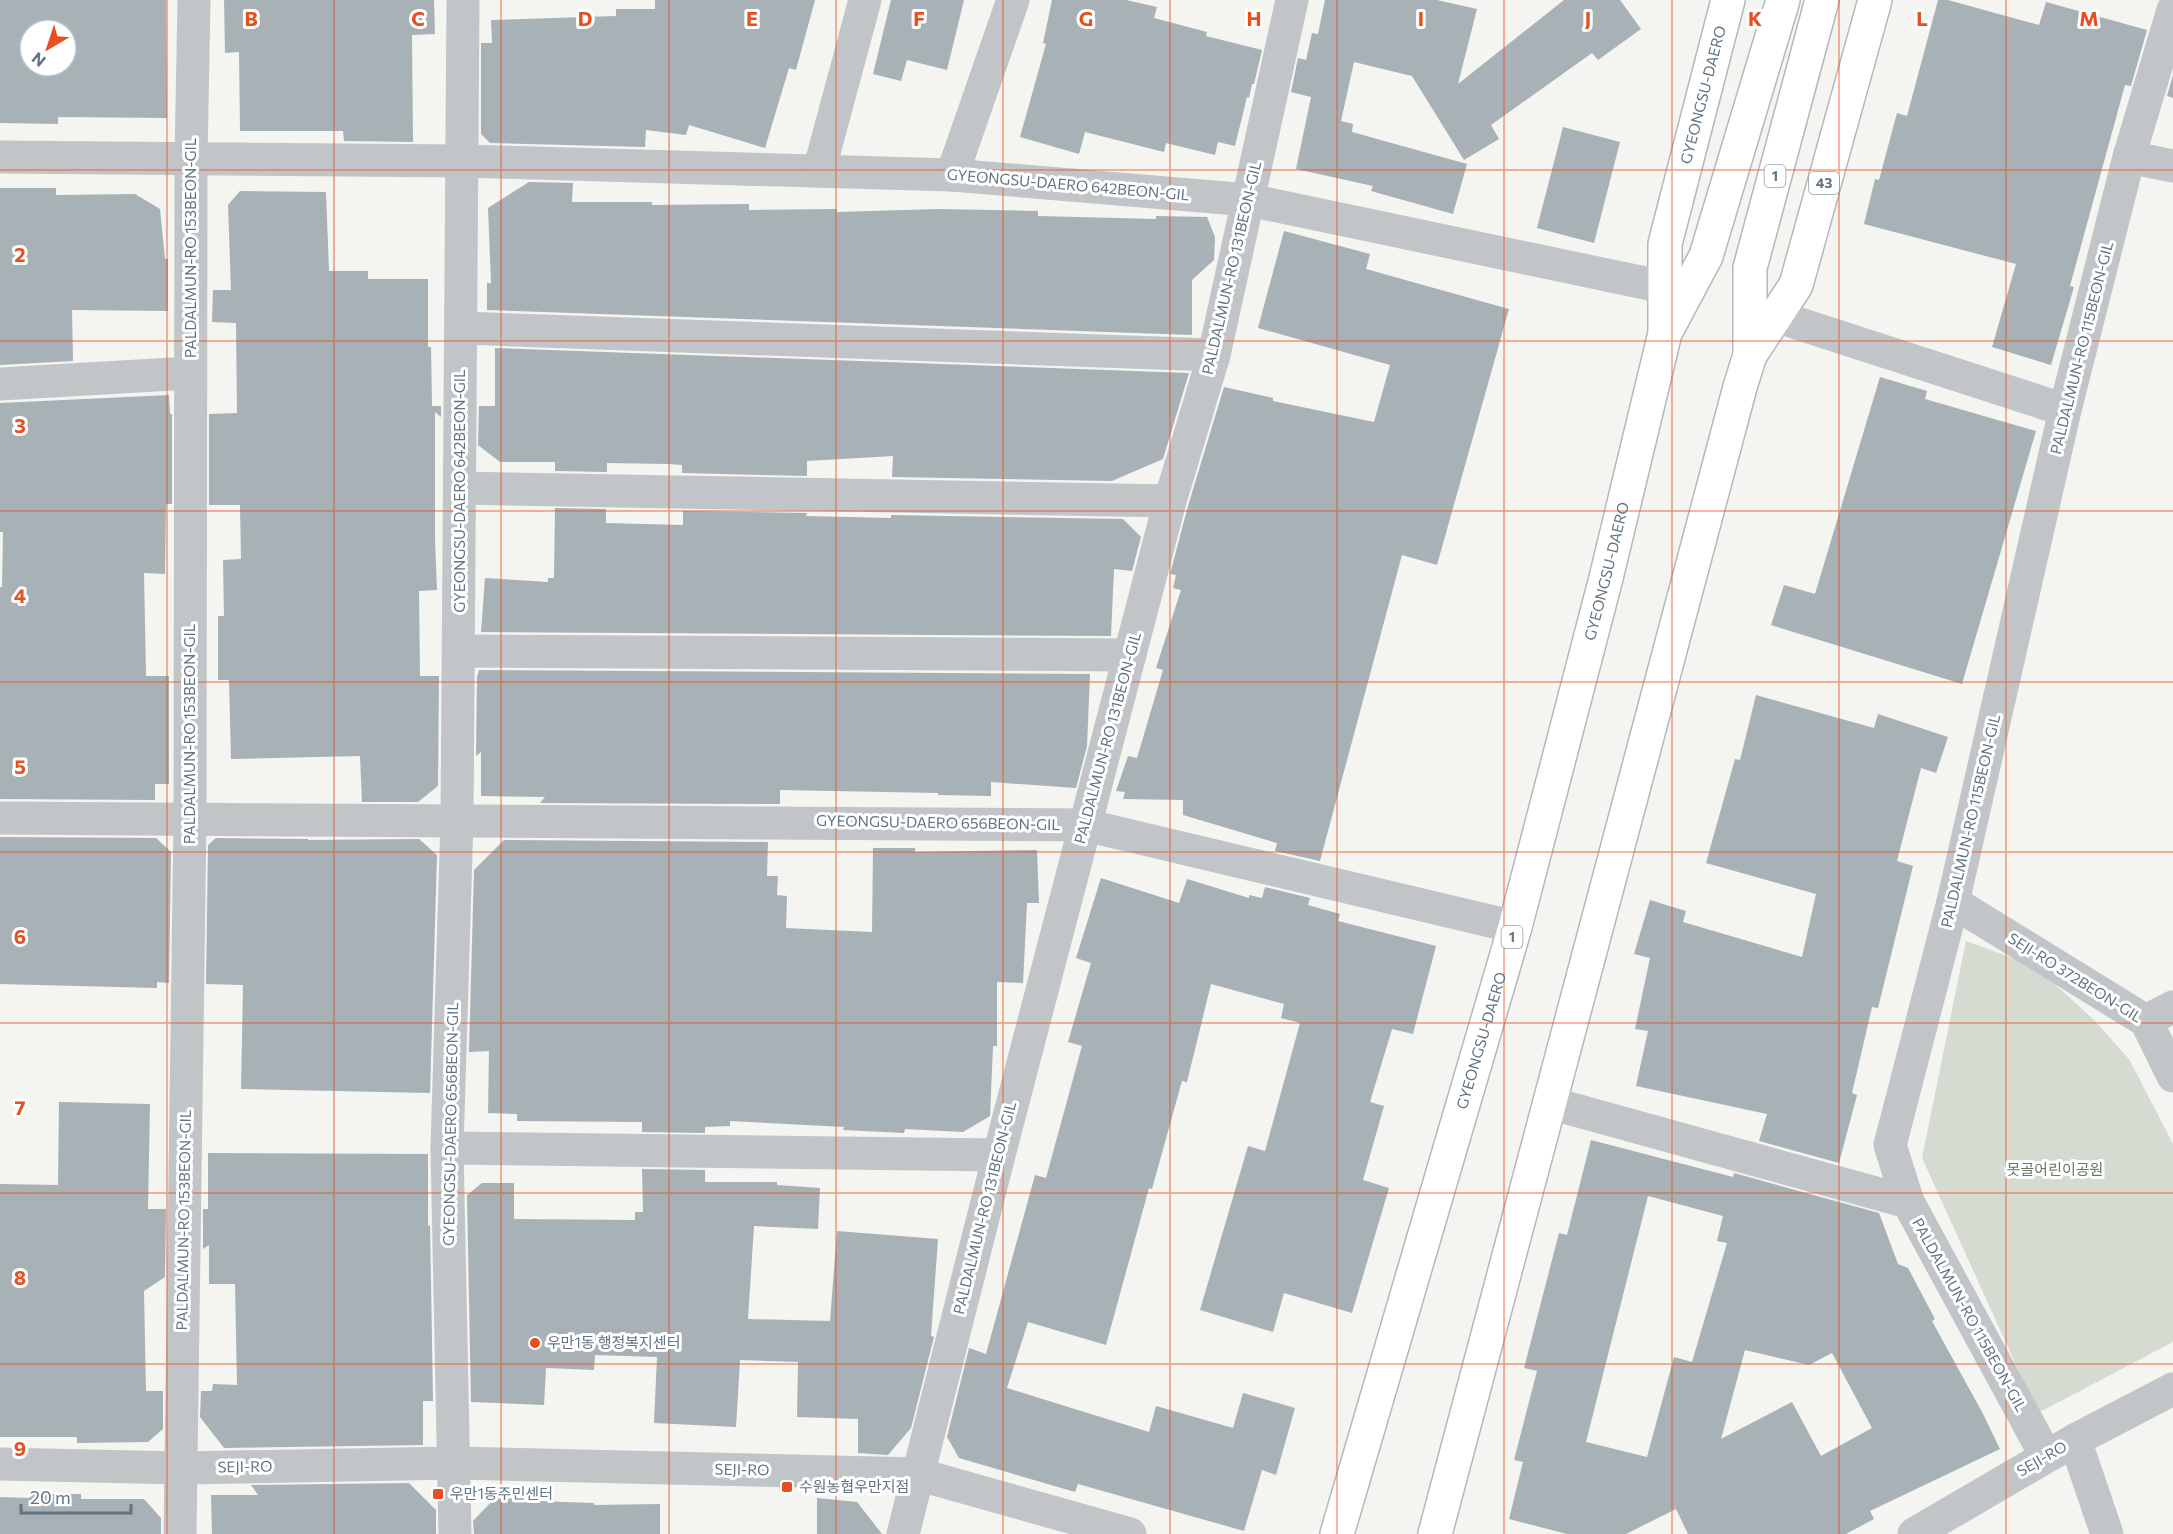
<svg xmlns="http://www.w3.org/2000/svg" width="2173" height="1534" viewBox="0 0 2173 1534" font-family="Commissioner,'Noto Sans KR',sans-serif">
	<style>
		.green { fill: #d5dbd1 }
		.building { fill: #a8b1b6; fill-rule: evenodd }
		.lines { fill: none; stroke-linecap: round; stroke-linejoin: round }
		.primary-casing { stroke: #b4b8bc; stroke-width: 36 }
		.minor { stroke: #c1c5c8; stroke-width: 33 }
		.tertiary { stroke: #c1c5c8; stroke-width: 33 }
		.primary { stroke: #fff; stroke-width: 33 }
		.grid { fill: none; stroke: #e74f1e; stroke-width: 1.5; stroke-opacity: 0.55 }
		.poi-dot { fill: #e74f1e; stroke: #fff; stroke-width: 2 }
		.labels { text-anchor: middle; stroke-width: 6; stroke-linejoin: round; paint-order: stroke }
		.shield { fill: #fff; stroke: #919ea8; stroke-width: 1.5 }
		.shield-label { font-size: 14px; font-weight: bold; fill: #627482 }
		.street-label { font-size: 15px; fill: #627482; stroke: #fff }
		.park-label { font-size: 15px; fill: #667961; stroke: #fff }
		.poi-label { font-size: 15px; fill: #627482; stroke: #fff; text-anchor: start }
		.grid-label { font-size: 20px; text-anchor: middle; font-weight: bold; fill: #e74f1e; stroke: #fff; stroke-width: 6; stroke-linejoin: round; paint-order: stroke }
	</style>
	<rect width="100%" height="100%" fill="#f4f4f0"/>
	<!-- green -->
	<polygon class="green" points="1966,941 2035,966 2095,1021 2129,1059 2173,1144 2173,1342 2038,1413 1922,1158"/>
	<!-- building -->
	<g class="building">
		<path d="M0,0H166L167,118L58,117V124L0,123ZM30,30H66V66H30Z"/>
		<polygon points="224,0 434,0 435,34 412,35 413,142 344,141 343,131 240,131 239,52 225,53"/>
		<polygon points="655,0 815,0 796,70 789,68 765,148 689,125 686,135 646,130 645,147 490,143 481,134 481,43 492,43 491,20 616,16 616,9 655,9"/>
		<polygon points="891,0 964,0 947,70 907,60 901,81 873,74"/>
		<polygon points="1052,0 1126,0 1157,7 1154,18 1207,32 1206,36 1262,50 1254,84 1252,84 1249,98 1247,97 1235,146 1218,142 1215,155 1166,143 1164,152 1085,132 1079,154 1020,137 1046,44 1043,43"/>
		<polygon points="1325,0 1437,0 1477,9 1458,84 1564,0 1620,0 1641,29 1598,60 1592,53 1491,125 1499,139 1464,160 1412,76 1354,62 1341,121 1353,124 1352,132 1467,164 1453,214 1371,191 1373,186 1296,169 1311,97 1291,92 1298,58 1306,60 1312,33 1318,34"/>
		<polygon points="1938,0 1948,0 2039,25 2046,2 2147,30 2131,86 2125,85 2070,286 2074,287 2051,365 1992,347 2016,264 1864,224 1875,179 1879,180 1897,113 1907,116"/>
		<polygon points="2173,75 2173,98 2167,96"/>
		<polygon points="1563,127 1620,142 1594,243 1537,228"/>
		<polygon points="529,182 573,183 572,202 652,202 652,205 749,204 749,210 837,209 837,212 939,209 1038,211 1038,216 1156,219 1156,216 1207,217 1215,237 1214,260 1192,280 1192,335 487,310 487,283 491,283 488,208"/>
		<polygon points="0,188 56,188 56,195 135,194 160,209 165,259 168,259 168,311 72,310 73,361 0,365"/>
		<polygon points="240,191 326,192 329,271 368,271 368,279 428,279 428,347 431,347 432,406 441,406 441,417 435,412 435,541 437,590 419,591 420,676 439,676 438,786 418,802 362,802 360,756 231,759 229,680 218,680 218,616 224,616 223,560 241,559 240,505 209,505 209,414 237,413 236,323 212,322 213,290 231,290 228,205"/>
		<polygon points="1284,231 1370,254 1366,269 1509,309 1437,565 1402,555 1320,861 1275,851 1277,843 1183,815 1183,800 1123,799 1125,792 1116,791 1128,756 1137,758 1163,670 1156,668 1181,590 1173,588 1176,575 1170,574 1188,506 1224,387 1273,398 1273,401 1374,422 1390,365 1258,328"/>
		<polygon points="495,348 1189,373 1163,459 1112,481 892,477 893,456 807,461 807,476 682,473 682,465 668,464 607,463 607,472 555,471 555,462 500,462 478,445 479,406 495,406"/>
		<polygon points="1880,377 1927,391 1925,399 2036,431 1962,684 1771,625 1784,585 1815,594"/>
		<polygon points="169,395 170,414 172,414 172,504 166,504 165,574 144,573 146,676 169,676 169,784 155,784 155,800 0,799 0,587 2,587 3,532 0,532 0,403"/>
		<polygon points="555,508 606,509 606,523 683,525 683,511 807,513 806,516 891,518 891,515 1123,519 1141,537 1132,571 1114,569 1111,636 481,632 485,578 548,582 548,578 554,578"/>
		<polygon points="479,670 1090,674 1087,746 1076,788 991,782 991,796 938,795 938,793 780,790 780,804 540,803 545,797 481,796 481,752 476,756 477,677"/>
		<polygon points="1756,695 1874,728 1878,714 1948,737 1936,773 1921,768 1897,861 1913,866 1878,1008 1872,1007 1852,1093 1857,1095 1839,1163 1759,1141 1767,1114 1636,1086 1648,1031 1635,1029 1650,958 1634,954 1650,900 1686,911 1683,922 1802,957 1816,894 1706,863 1735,759 1740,760"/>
		<polygon points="0,837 156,838 171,852 169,983 157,982 157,988 0,984"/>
		<polygon points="216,838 308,839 308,840 419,839 437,855 430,1093 241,1089 243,985 206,984 208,845"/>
		<polygon points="504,840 768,842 767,876 778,876 777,895 787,896 786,928 872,932 873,848 915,848 915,852 1037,850 1039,903 1027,903 1023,983 997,982 997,1046 993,1046 990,1116 963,1132 905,1129 904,1133 843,1130 844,1127 730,1121 730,1126 705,1127 705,1133 642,1132 642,1122 517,1121 517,1114 488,1113 489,1051 469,1052 474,870"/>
		<polygon points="1101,878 1179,903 1187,879 1249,898 1249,895 1262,898 1265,887 1310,898 1308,905 1340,914 1338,921 1436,946 1413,1034 1392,1029 1370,1102 1384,1106 1363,1180 1389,1188 1352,1313 1284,1293 1273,1332 1200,1310 1248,1146 1265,1151 1300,1023 1281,1018 1284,1004 1211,984 1187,1082 1182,1081 1152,1189 1149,1188 1106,1345 1028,1322 1007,1388 1149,1432 1156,1406 1233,1428 1243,1393 1295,1408 1276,1475 1262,1470 1244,1531 1078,1484 1075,1492 959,1458 947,1437 969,1348 986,1354 1035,1175 1046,1178 1082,1046 1068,1042 1091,963 1076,958"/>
		<polygon points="59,1102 150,1104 148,1209 166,1209 165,1277 144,1291 146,1391 163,1391 163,1429 148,1442 77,1443 77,1437 0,1437 0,1184 58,1185"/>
		<path d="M1591,1140L1733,1177L1734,1173L1879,1213L1898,1264L1908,1268L1935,1319L1932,1321L1982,1412L2000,1449L1870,1511L1874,1519L1846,1534H1688L1676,1509L1626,1534H1567L1509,1519L1523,1462L1514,1460L1537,1371L1524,1368L1559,1233L1567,1235ZM1648,1196L1723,1216L1717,1241L1727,1243L1692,1362L1674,1357L1647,1457L1586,1442ZM1745,1350L1809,1365L1832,1353L1872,1428L1821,1456L1792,1402L1721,1439Z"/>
		<polygon points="208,1153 428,1154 428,1226 430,1225 433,1401 423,1401 423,1445 224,1448 200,1417 201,1391 212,1391 213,1384 237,1385 235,1284 209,1284 209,1245 203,1249 203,1209 208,1209"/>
		<polygon points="642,1169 705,1170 705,1182 777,1182 777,1185 820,1188 818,1229 754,1226 748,1319 830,1321 837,1231 938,1239 931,1336 934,1337 911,1428 888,1455 858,1453 858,1419 797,1417 798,1362 740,1360 736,1427 654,1423 657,1357 595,1355 594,1370 546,1368 544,1405 471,1402 467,1195 482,1183 514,1183 514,1219 635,1220 635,1212 643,1212"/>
		<polygon points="409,1483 436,1510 436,1534 212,1534 211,1495 258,1495 251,1485"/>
		<polygon points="29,1494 81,1494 81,1499 144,1499 161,1518 161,1534 0,1534 0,1497 29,1498"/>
		<polygon points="495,1498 536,1499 536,1501 594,1503 594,1505 660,1504 660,1534 474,1534 473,1521"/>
		<polygon points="817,1498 857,1502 882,1534 817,1534"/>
	</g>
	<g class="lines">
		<!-- primary casing -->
		<g class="primary-casing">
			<g id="primary">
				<path id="s1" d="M1665,332V244L1728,0"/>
				<polyline points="1750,355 1750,268 1822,0"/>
				<path id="s2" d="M1337,1534L1515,927L1606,578L1665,333L1706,256L1783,0"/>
				<polyline points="1435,1534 1740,387 1750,355 1796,285 1875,0"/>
			</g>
		</g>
		<!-- minor -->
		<g class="minor">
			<polyline points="0,157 462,161 952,175 1249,200 1664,287"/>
			<polyline points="2129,157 2173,166"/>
			<polyline points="819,171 865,0"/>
			<polyline points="952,175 1013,0"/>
			<polyline points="1775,316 2065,410"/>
			<polyline points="461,328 1214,355"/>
			<polyline points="0,384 190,373"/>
			<polyline points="460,488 1170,501"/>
			<polyline points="459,651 1130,655"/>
			<polyline points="0,818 1085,825 1515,927"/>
			<polyline points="1953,902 2146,1021 2173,1076"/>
			<polyline points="2146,1021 2173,1007"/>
			<polyline points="1550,1103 1908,1202"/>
			<polyline points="447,1148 999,1155"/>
			<polyline points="2075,1440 2107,1534"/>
			<polyline points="2046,1456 1908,1202 1890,1145 1953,902 2065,410 2129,157 2173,10"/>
			<polyline points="0,1464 181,1468 454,1463 917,1474 1130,1534"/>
			<polyline points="180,1534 190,819 191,159 194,0"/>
			<polyline points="455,1534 447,1148 457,820 463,0"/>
			<polyline points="903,1534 999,1155 1170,501 1214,355 1292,0"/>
		</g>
		<!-- tertiary -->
		<polyline class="tertiary" points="1914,1534 2075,1440 2173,1389"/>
		<!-- primary -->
		<use href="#primary" class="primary"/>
	</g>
	<!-- grid -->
	<path class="grid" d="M167,0V1534M334,0V1534M501,0V1534M669,0V1534M836,0V1534M1003,0V1534M1170,0V1534M1337,0V1534M1504,0V1534M1672,0V1534M1839,0V1534M2006,0V1534M0,170H2173M0,341H2173M0,511H2173M0,682H2173M0,852H2173M0,1023H2173M0,1193H2173M0,1364H2173"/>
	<!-- markers -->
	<g class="poi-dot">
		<circle cx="535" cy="1343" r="6"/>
		<rect x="781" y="1481" width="12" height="12" rx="3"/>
		<rect x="432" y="1488" width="12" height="12" rx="3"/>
	</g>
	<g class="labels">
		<!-- shield labels -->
		<g class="shield">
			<rect x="1764.5" y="165" width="21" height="22" rx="4.5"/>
			<rect x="1809" y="172" width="30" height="22" rx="4.5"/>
			<rect x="1501.5" y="926" width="21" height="22" rx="4.5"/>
		</g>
		<g class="shield-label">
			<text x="1775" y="181">1</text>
			<text x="1824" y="188">43</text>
			<text x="1512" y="942">1</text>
		</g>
		<!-- street labels -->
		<g class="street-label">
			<text dy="5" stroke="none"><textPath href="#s1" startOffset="242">GYEONGSU-DAERO</textPath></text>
			<text transform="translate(1068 185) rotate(5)" y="5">GYEONGSU-DAERO 642BEON-GIL</text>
			<text transform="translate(191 248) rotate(-90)" y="5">PALDALMUN-RO 153BEON-GIL</text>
			<text transform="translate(1232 268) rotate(-77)" y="5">PALDALMUN-RO 131BEON-GIL</text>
			<text transform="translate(2082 348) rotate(-76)" y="5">PALDALMUN-RO 115BEON-GIL</text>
			<text transform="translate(460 491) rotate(-90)" y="5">GYEONGSU-DAERO 642BEON-GIL</text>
			<text dy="5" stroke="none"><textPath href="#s2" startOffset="1000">GYEONGSU-DAERO</textPath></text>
			<text transform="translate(190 734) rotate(-90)" y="5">PALDALMUN-RO 153BEON-GIL</text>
			<text transform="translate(1108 738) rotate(-75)" y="5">PALDALMUN-RO 131BEON-GIL</text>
			<text transform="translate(1971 821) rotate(-77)" y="5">PALDALMUN-RO 115BEON-GIL</text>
			<text transform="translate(938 823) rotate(1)" y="5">GYEONGSU-DAERO 656BEON-GIL</text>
			<text transform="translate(2075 978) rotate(32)" y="5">SEJI-RO 372BEON-GIL</text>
			<text dy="5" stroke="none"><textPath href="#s2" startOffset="514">GYEONGSU-DAERO</textPath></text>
			<text transform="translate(451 1124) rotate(-89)" y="5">GYEONGSU-DAERO 656BEON-GIL</text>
			<text transform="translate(985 1208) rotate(-76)" y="5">PALDALMUN-RO 131BEON-GIL</text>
			<text transform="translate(184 1220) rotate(-89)" y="5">PALDALMUN-RO 153BEON-GIL</text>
			<text transform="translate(1969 1315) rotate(61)" y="5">PALDALMUN-RO 115BEON-GIL</text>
			<text transform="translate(2042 1459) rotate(-30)" y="5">SEJI-RO</text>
			<text transform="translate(245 1467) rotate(-1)" y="5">SEJI-RO</text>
			<text transform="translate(742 1470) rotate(1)" y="5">SEJI-RO</text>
		</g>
		<!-- park labels -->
		<g class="park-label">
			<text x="2055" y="1175">못골어린이공원</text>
		</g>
		<!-- poi labels -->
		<g class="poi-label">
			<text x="547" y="1348">우만1동 행정복지센터</text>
			<text x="799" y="1492">수원농협우만지점</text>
			<text x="450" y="1499">우만1동주민센터</text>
		</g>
	</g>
	<g class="grid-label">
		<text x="251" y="26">B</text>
		<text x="418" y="26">C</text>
		<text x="585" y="26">D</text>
		<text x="752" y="26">E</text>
		<text x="919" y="26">F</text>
		<text x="1086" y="26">G</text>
		<text x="1254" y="26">H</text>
		<text x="1421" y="26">I</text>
		<text x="1588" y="26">J</text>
		<text x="1755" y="26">K</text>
		<text x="1922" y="26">L</text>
		<text x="2089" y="26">M</text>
		<text x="20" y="262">2</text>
		<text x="20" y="433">3</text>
		<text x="20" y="603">4</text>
		<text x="20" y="774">5</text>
		<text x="20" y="944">6</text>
		<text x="20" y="1115">7</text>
		<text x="20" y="1285">8</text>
		<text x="20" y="1456">9</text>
	</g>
	<!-- north arrow -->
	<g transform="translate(48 48) rotate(219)"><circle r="28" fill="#ffffff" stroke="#c0c7cd" stroke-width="1.5"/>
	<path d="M0-4.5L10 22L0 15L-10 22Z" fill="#e74f1e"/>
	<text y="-9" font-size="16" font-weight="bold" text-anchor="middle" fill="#627482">N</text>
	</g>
	<!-- scale -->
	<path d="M21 1504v9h110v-9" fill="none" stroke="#627482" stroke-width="3"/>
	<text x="30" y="1504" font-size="18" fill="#627482" stroke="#ffffff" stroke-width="4.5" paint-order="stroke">20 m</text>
</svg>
